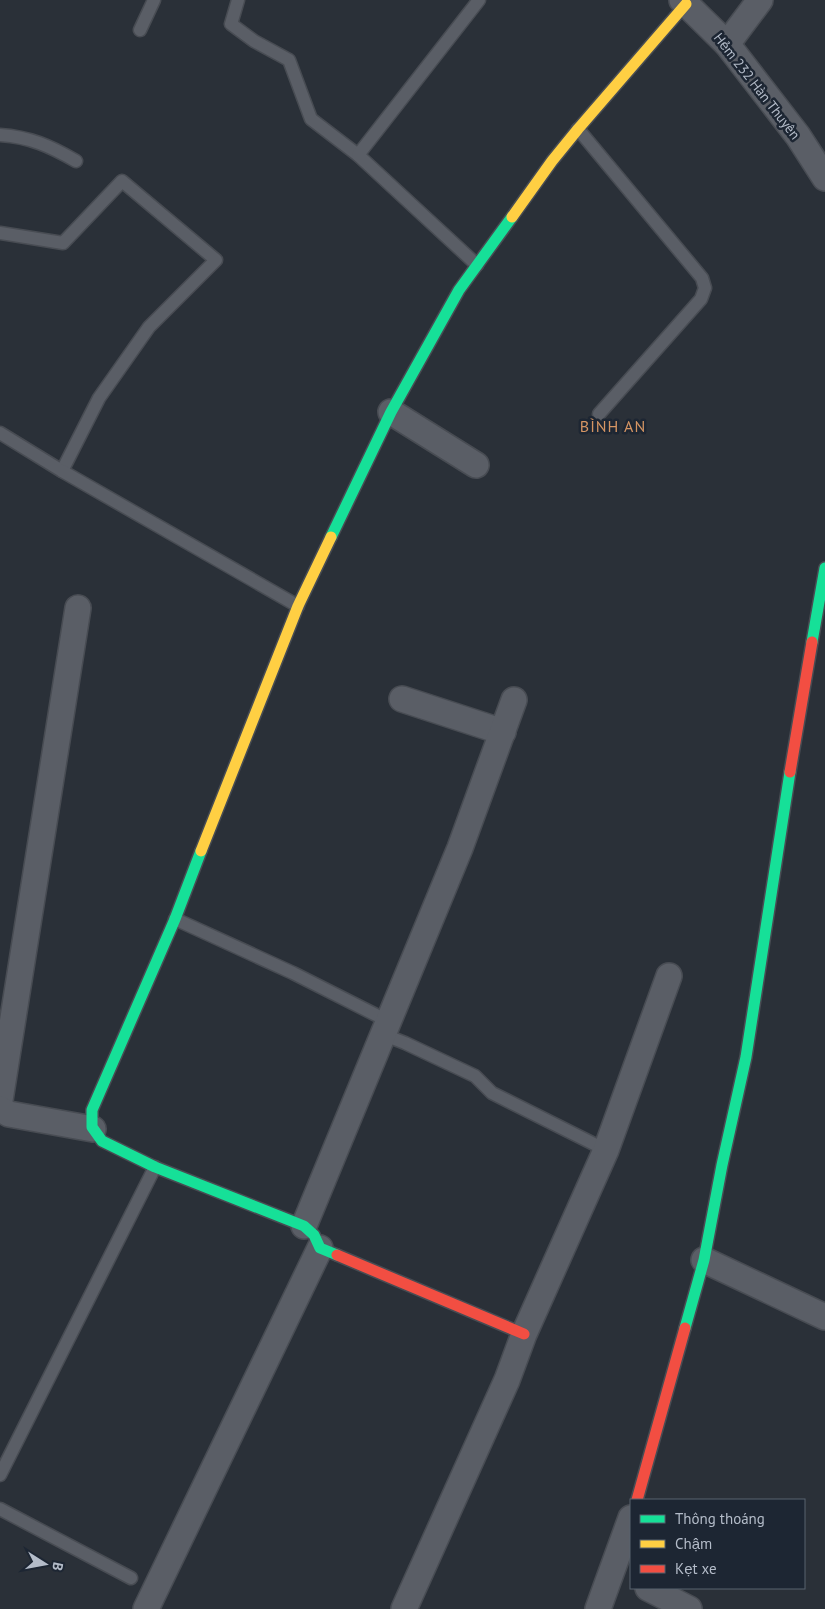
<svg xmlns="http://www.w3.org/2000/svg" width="825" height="1609" viewBox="0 0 825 1609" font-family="'PT Sans',sans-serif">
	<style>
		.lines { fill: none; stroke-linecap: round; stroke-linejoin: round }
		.lane-casing { stroke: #484c53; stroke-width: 15 }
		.street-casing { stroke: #484c53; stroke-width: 28 }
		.fast-casing { stroke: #484c53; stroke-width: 14 }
		.slow-casing { stroke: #484c53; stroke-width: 14 }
		.jam-casing { stroke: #484c53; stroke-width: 14 }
		.lane { stroke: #5a5e66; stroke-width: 12 }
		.street { stroke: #5a5e66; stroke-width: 25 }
		.fast { stroke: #16e098; stroke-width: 11 }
		.slow { stroke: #ffcf43; stroke-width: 11 }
		.jam { stroke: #f24e42; stroke-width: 11 }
		.labels { text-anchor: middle; stroke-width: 5; stroke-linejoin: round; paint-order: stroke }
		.street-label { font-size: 14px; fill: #b4bcc9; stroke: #1d2633 }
		.quarter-label { font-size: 16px; letter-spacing: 1px; fill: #d59563; stroke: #1d2633 }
	</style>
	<rect width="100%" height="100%" fill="#2a3038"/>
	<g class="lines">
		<!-- lane casing -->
		<g class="lane-casing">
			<g id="lane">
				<polyline points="238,0 231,24 254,41 289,60 311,119 358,155"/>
				<polyline points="140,30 154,0"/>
				<polyline points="578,129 702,278 705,288 701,299 599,414"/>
				<path d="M0,135C30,137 50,146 76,161"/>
				<polyline points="0,233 63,243 122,181 216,260 149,327 99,398 62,471"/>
				<polyline points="477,265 358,155 479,0"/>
				<polyline points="0,433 62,471 298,606"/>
				<polyline points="175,919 293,973 388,1021"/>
				<polyline points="382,1034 405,1043 475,1076 492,1093 606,1150"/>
				<polyline points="0,1475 155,1167"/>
				<polyline points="0,1509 131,1578"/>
			</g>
		</g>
		<!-- street casing -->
		<g class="street-casing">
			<g id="street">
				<polyline points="682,0 727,44 798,136 825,178"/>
				<polyline points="727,44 760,0"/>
				<polyline points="391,412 476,465"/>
				<polyline points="402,699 503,732"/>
				<polyline points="0,1100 78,608"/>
				<polyline points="0,1109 9,1114 93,1129"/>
				<polyline points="304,1226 460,848 514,700"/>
				<polyline points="704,1260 825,1317"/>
				<polyline points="648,1588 689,1609"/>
				<polyline points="146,1609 320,1248"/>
				<polyline points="404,1609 507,1380 524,1334 606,1150 669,976"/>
				<polyline points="598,1609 631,1518"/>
			</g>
		</g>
		<!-- fast casing -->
		<g class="fast-casing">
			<g id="fast">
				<polyline points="331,537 391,412 459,290 512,217"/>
				<polyline points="812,642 825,568"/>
				<polyline points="201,851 175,919 92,1110 92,1127 102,1141 155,1167 304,1226 314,1235 320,1248 337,1255"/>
				<polyline points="685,1328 704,1260 722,1165 746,1057 790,772"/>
			</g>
		</g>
		<!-- slow casing -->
		<g class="slow-casing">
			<g id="slow">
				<polyline points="512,217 552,161 578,129 686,4"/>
				<polyline points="201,851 298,606 331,537"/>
			</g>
		</g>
		<!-- jam casing -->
		<g class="jam-casing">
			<g id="jam">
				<polyline points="790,772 812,642"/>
				<polyline points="337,1255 524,1334"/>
				<polyline points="637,1500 685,1328"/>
			</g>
		</g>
		<!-- lane -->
		<use href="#lane" class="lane"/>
		<!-- street -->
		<use href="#street" class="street"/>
		<!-- fast -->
		<use href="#fast" class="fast"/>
		<!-- slow -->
		<use href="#slow" class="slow"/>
		<!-- jam -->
		<use href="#jam" class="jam"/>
	</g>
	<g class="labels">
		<!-- street labels -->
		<g class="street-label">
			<text transform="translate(757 86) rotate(52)" y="5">Hẻm 232 Hàn Thuyên</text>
		</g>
		<!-- quarter labels -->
		<g class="quarter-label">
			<text x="613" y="432">BÌNH AN</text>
		</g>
	</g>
	<!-- legend -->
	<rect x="630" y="1499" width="175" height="90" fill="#1d2633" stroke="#59626f"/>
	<rect x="640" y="1515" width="25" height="8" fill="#16e098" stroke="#59626f"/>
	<text x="675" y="1524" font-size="15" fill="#b4bcc9">Thông thoáng</text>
	<rect x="640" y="1540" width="25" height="8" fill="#ffcf43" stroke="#59626f"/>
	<text x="675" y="1549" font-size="15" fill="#b4bcc9">Chậm</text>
	<rect x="640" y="1565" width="25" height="8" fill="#f24e42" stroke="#59626f"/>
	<text x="675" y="1574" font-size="15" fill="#b4bcc9">Kẹt xe</text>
	<!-- north arrow -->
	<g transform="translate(45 1564) rotate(101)" stroke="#1d2633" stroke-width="4" paint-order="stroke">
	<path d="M0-4L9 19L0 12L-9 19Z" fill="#b4bcc9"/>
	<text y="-8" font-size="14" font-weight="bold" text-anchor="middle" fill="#b4bcc9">B</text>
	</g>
</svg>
